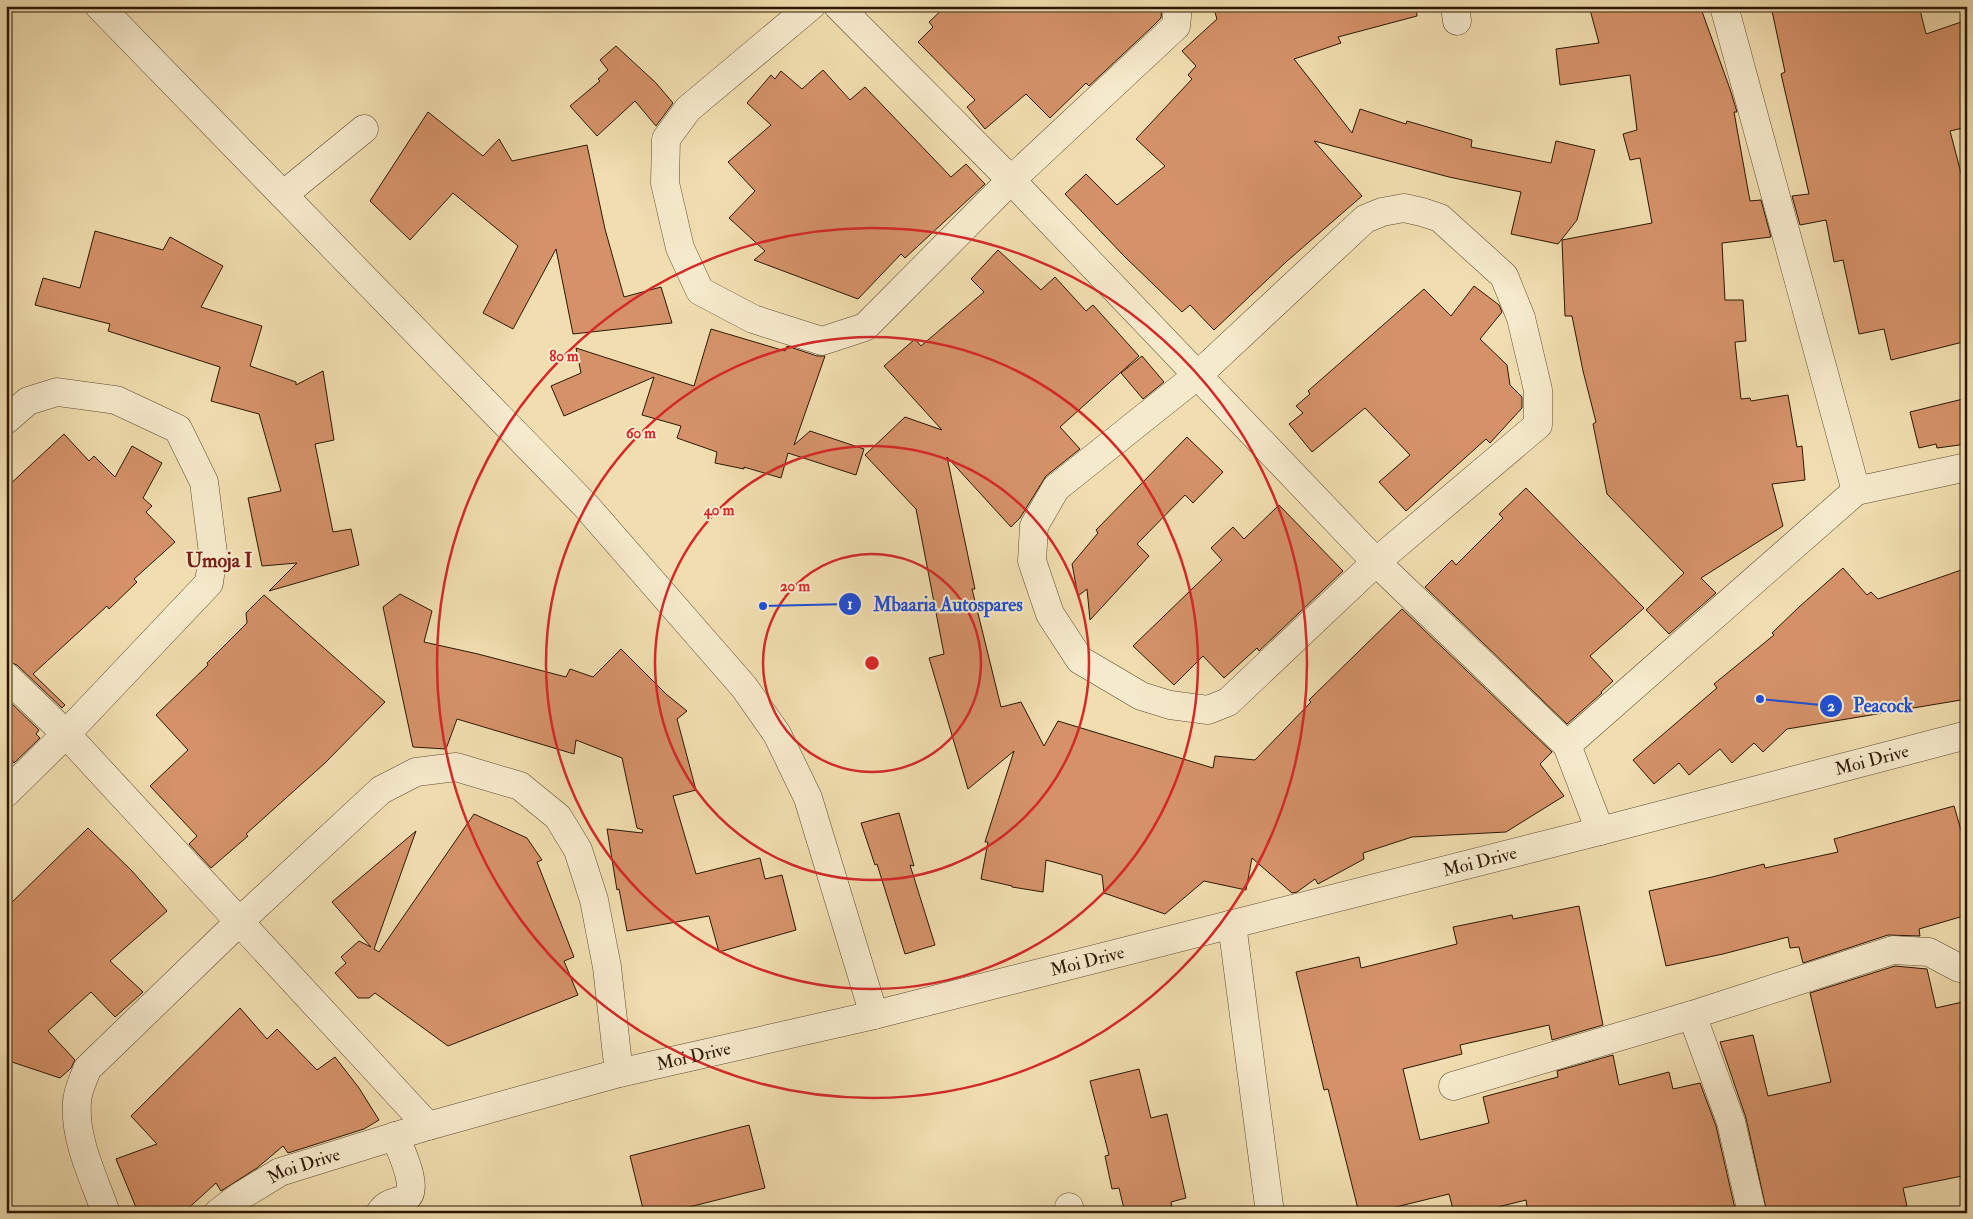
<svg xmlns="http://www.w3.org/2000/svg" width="1973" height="1219" viewBox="0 0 1973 1219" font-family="'IM FELL Double Pica',serif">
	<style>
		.building { fill: #d59269; stroke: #2b1702 }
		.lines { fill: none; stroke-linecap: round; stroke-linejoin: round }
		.minor-casing { stroke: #5c492e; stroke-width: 29 }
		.minor { stroke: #f6eacc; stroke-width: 28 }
		.ring { fill: none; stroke: #d62828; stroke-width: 2.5 }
		.labels { text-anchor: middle; stroke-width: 4; stroke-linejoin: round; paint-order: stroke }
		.street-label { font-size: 18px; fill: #2b1702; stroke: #f6eacc }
		.quarter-label { font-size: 20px; font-weight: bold; fill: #7a1f14; stroke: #f6eacc }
		.centre { fill: #d62828; stroke: #f6eacc; stroke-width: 2.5 }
		.ring-label { font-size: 15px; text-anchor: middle; font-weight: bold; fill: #d62828; stroke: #f6eacc; stroke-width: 4; stroke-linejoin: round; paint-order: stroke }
		.leader { fill: none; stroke: #1d4ed8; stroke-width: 2 }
		.callout-dot { fill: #1d4ed8; stroke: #f6eacc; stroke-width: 2 }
		.mark-label { font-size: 15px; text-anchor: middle; font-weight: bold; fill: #fff }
		.callout-label { font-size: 19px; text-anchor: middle; font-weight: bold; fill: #1d4ed8; stroke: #f6eacc; stroke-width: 4; stroke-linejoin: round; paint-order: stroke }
	</style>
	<rect width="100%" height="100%" fill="#f1deb0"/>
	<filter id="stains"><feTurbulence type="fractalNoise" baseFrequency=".004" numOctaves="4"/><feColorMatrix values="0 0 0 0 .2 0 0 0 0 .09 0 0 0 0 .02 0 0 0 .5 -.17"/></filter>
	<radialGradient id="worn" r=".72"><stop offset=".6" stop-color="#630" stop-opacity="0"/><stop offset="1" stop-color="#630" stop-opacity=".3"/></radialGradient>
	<!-- building -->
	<g class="building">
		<polygon points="946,6 1162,6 1161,18 1152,27 1089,86 1086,83 1050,118 1026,94 985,129 967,107 975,100 918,42 933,27 929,22"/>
		<polygon points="1213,6 1416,6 1417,16 1338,37 1341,43 1294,59 1352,133 1360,109 1406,124 1407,121 1472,140 1471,147 1551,163 1556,141 1595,150 1577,220 1558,244 1511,234 1521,192 1449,177 1314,141 1362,196 1286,262 1214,330 1190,305 1182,312 1125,257 1065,194 1086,174 1117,205 1165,166 1136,139 1192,79 1188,75 1196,66 1182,51 1217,19"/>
		<polygon points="1589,6 1700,6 1730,89 1737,112 1734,112 1750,201 1761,200 1771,237 1722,243 1725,300 1743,300 1746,341 1735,342 1741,399 1750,398 1751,401 1788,395 1797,447 1802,446 1805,480 1772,484 1783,526 1701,578 1716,593 1669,634 1646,610 1684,573 1607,494 1593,424 1596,422 1583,371 1572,316 1565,316 1562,240 1652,223 1640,158 1630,160 1623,134 1637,130 1630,75 1560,85 1556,49 1599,43"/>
		<polygon points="1771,6 1919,6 1926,34 1967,20 1967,127 1950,131 1967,196 1967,341 1891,360 1884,329 1859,334 1843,260 1834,262 1826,220 1800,225 1792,196 1809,194 1781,74 1785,72"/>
		<polygon points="616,46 656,83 673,103 656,126 635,101 597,136 570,106 600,81 598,79 608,70 600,60"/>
		<polygon points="823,70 850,100 865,87 951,177 966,164 985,184 905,258 901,254 858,299 754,260 765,251 729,218 755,191 728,162 771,125 747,103 771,75 775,79 781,71 802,89"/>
		<polygon points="428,112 483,156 499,139 512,161 587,145 605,229 624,297 661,287 672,323 573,334 556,249 513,329 483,313 518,246 453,193 410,240 370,201"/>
		<polygon points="95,231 163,250 170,237 223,266 201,307 262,326 250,366 296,382 296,385 323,371 334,440 315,444 333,532 351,529 359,565 269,591 297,563 262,566 248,498 281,491 259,414 211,401 220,367 108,331 110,324 35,305 43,278 80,288"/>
		<polygon points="998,250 1041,290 1055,277 1086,311 1093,305 1139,356 1060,427 1080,449 1046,476 1020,518 1011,527 947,457 975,589 972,589 1001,707 1021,702 1044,746 1058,721 1213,768 1215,756 1255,760 1311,702 1309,700 1402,609 1552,752 1540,764 1564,796 1506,832 1412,837 1363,853 1364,859 1318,884 1315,879 1297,892 1292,893 1252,858 1246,890 1204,881 1165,914 1104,893 1102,875 1046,860 1043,892 1012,887 1012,886 981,879 988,842 985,842 1014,751 968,789 929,658 944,654 916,509 865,455 905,417 942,430 884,366 915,339 921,346 984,292 971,279"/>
		<polygon points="1474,286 1499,305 1502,312 1480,339 1507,365 1510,385 1522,397 1522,408 1490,443 1486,439 1406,511 1379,482 1410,455 1365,408 1312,452 1289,424 1303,413 1296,406 1310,394 1308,391 1424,289 1451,316"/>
		<polygon points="711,329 785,351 787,346 817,356 825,356 794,445 810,431 864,449 856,475 788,453 781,478 744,467 744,469 715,463 717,452 677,438 681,426 642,415 654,377 564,416 551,386 581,373 576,348 694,386"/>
		<polygon points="1142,356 1164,382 1143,399 1121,373"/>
		<polygon points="1967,398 1967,444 1937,448 1936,444 1919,448 1910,412"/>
		<polygon points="64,434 89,461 94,456 115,477 132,446 162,463 143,498 152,506 146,512 175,542 134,579 137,582 109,609 107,606 33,674 65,705 62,708 17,665 6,661 6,488"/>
		<polygon points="1187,437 1223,472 1193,503 1185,495 1137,544 1149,556 1090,620 1087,589 1078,596 1072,564 1098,533 1096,530"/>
		<polygon points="1526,488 1644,608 1590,656 1613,681 1601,692 1602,693 1567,724 1425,587 1452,560 1456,565 1503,518 1499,514"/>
		<polygon points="1279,505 1343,571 1259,651 1257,648 1224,678 1203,656 1174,685 1133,646 1222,560 1211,548 1233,527 1244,539"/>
		<polygon points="1843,568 1867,595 1871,592 1878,599 1967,568 1967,699 1787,729 1763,752 1754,743 1732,763 1720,749 1689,775 1679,763 1654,784 1633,760 1717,688 1714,684 1774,635 1772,633 1799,607"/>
		<polygon points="400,594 432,611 424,642 478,654 566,677 570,669 593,677 621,649 666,694 687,711 677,719 696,790 673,796 696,874 760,858 765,879 782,875 796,930 719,952 709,916 627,931 619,889 617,890 607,829 642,833 643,830 637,828 622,758 576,740 574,754 457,719 446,749 413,747 383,607"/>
		<polygon points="264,595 385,702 325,763 246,834 248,836 211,868 189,844 197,836 150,786 188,750 156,715 208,665 207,663 247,623 246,613"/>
		<polygon points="6,698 39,730 36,734 40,738 14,763 11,759 6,763"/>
		<polygon points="1954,806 1967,851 1967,915 1919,929 1920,936 1888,935 1803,963 1799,947 1790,948 1788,937 1723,954 1666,966 1649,891 1712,877 1764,864 1765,868 1838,852 1834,839"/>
		<polygon points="899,813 914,866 910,865 935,945 905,954 877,864 875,865 861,823"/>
		<polygon points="474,814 527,838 542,860 537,862 574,957 564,961 578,995 448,1046 375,993 369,998 358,998 335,973 346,963 341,957 359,941 371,947 332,902 416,831 374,949 379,952"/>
		<polygon points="88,828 132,871 167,911 110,961 143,992 115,1017 91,992 48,1031 75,1060 71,1068 60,1078 6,1060 6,908"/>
		<polygon points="1579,906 1603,1025 1552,1040 1549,1025 1460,1045 1462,1054 1403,1069 1420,1140 1489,1123 1483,1097 1558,1077 1557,1071 1613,1055 1619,1085 1669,1072 1673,1089 1700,1083 1716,1126 1736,1213 1528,1213 1526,1200 1474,1213 1454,1213 1449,1194 1371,1213 1359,1213 1328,1089 1324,1090 1296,972 1359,957 1361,968 1457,944 1453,927 1512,915 1513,919"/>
		<polygon points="1895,966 1927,969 1936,1008 1967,1001 1967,1175 1903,1188 1907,1206 1873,1213 1767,1213 1746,1118 1720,1042 1753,1035 1768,1096 1831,1082 1810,993"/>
		<polygon points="240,1008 267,1039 277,1029 317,1070 335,1057 359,1088 379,1120 364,1129 288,1153 283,1146 257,1168 221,1191 216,1183 183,1213 141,1213 135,1205 116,1159 157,1144 131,1116"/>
		<polygon points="1139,1069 1151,1118 1167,1114 1186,1198 1171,1202 1173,1213 1125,1213 1119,1188 1112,1189 1105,1156 1109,1155 1090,1081"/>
		<polygon points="749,1125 765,1188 665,1213 644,1213 630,1156"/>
	</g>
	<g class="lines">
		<!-- minor casing -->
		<g class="minor-casing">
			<g id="minor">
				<polyline points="99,6 586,506 744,687 777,734 808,798 874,1015"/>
				<polyline points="811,6 688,109 666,139 665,183 680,248 700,291 753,319 822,341 865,327 1011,180 1176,26 1178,6"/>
				<polyline points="838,6 1011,180 1376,562 1567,745"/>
				<polyline points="1455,6 1457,21"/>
				<polyline points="1724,6 1856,491"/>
				<polyline points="283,195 364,129"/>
				<polygon points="1404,208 1422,212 1440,218 1504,276 1521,318 1538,390 1538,425 1376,562 1228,702 1208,710 1170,705 1141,696 1080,660 1050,614 1032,561 1034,526 1056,488 1199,374 1365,219 1382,212"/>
				<polyline points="6,420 28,401 57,392 116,400 178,429 204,482 213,553 209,583 66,734 6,793"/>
				<polyline points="6,676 66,734 428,1126"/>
				<polyline points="1600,831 1567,745 1856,491 1967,467"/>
				<polyline points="1232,924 1270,1213"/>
				<polyline points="1692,1015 1731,1122 1752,1213"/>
				<polyline points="1453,1086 1692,1015 1893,950 1929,952 1959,968 1967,965"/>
				<polyline points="1069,1207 1070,1213"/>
				<path d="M106,1213C94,1178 74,1140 77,1102C77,1091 84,1079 87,1069L240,921L381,790L416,772L456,767L520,786L558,817L578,850L594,900L607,967L619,1073"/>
				<path id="s1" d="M218,1213L239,1197L280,1172L428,1126L619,1073L874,1015L1600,831L1967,735"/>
				<path d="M380,1213C388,1201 395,1204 406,1198C420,1189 400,1149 395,1136"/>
			</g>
		</g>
		<!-- minor -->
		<use href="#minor" class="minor"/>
	</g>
	<!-- distance rings -->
	<g class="ring">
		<circle cx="872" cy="663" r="109"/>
		<circle cx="872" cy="663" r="217"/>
		<circle cx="872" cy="663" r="326"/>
		<circle cx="872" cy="663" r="435"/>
	</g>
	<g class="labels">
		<!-- street labels -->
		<g class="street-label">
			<text dy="6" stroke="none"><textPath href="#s1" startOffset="1719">Moi Drive</textPath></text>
			<text dy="6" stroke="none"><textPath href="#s1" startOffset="1314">Moi Drive</textPath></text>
			<text dy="6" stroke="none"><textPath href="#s1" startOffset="909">Moi Drive</textPath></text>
			<text dy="6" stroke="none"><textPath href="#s1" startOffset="504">Moi Drive</textPath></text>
			<text dy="6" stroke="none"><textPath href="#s1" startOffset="99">Moi Drive</textPath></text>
		</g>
		<!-- quarter labels -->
		<g class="quarter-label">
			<text x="219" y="567">Umoja I</text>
		</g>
	</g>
	<circle cx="872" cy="663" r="8" class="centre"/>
	<g class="ring-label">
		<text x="564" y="361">80 m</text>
		<text x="641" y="438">60 m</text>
		<text x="719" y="515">40 m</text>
		<text x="795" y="591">20 m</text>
	</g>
	<!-- callouts -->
	<path class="leader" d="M763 606L850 604M1760 699L1831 706"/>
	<g class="callout-dot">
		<circle cx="763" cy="606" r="5"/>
		<circle cx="1760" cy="699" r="5"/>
		<circle cx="850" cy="604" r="12"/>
		<circle cx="1831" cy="706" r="12"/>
	</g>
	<g class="mark-label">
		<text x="850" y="609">1</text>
		<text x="1831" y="711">2</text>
	</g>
	<g class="callout-label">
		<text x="948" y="611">Mbaaria Autospares</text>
		<text x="1883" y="712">Peacock</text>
	</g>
	<!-- margin -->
	<rect width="1973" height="1219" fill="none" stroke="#f1deb0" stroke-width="25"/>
	<rect x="8" y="8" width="1958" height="1204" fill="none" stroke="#2b1702" stroke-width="2.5"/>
	<rect x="12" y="12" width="1948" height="1194" fill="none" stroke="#2b1702"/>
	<rect width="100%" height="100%" filter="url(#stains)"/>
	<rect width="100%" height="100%" fill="url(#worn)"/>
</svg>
